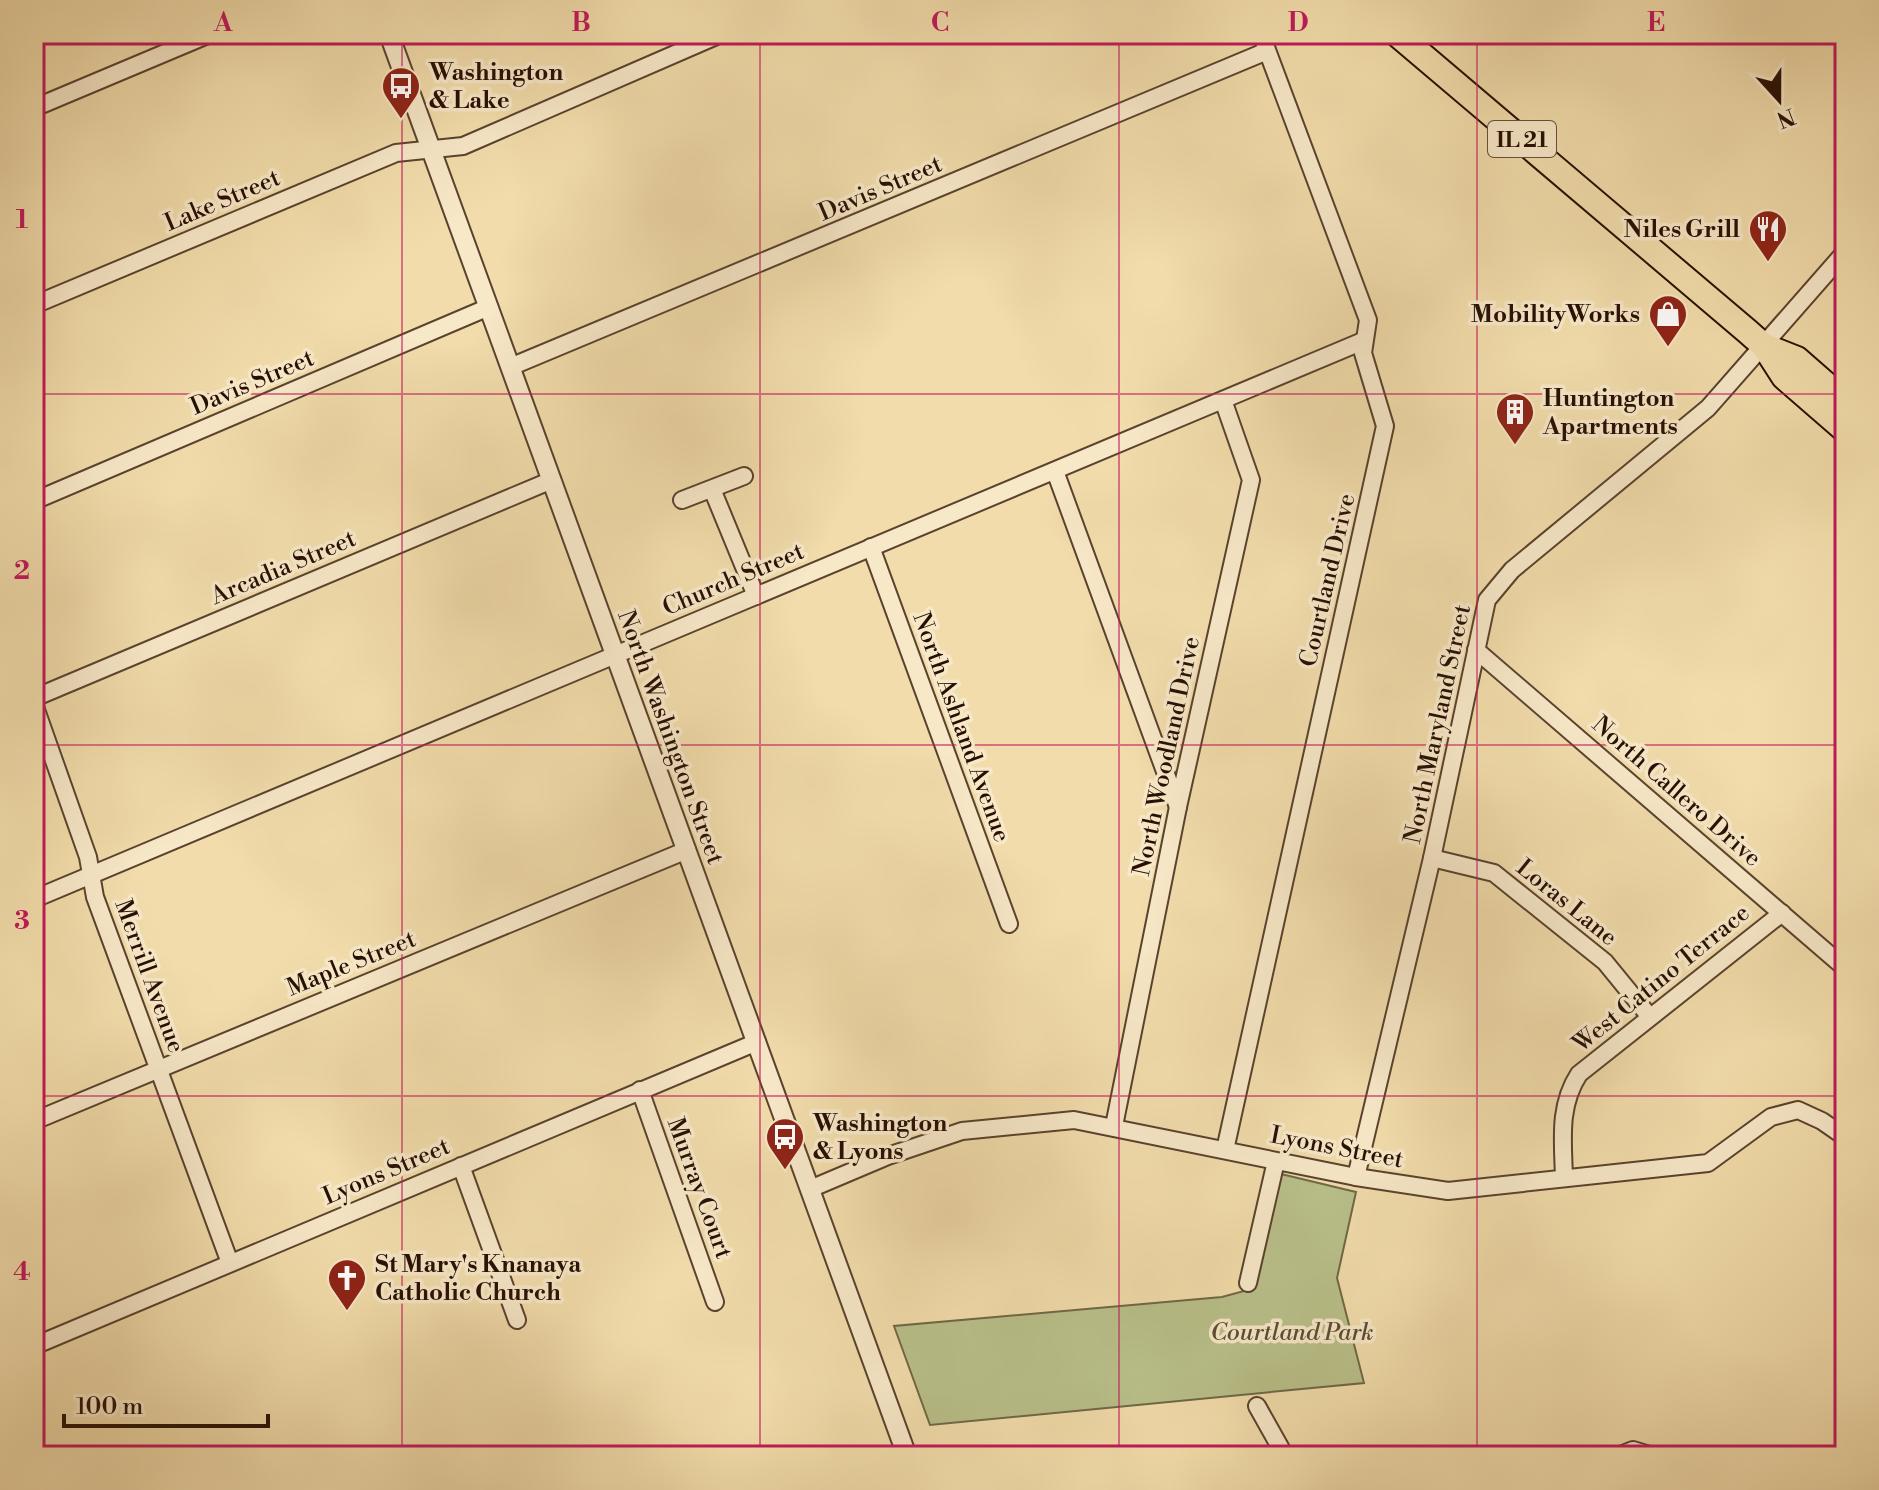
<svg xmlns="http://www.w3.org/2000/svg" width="1879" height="1490" viewBox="0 0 1879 1490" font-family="'Libre Bodoni',serif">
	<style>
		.green { fill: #b9c08a; stroke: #706847; stroke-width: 2 }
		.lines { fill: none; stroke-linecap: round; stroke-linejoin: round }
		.minor-casing { stroke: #5a422e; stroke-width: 20 }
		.tertiary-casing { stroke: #5a422e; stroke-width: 22 }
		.primary-casing { stroke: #270f04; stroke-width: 28 }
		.minor { stroke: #f7e8c8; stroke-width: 16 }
		.tertiary { stroke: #f7e8c8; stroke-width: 18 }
		.primary { stroke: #f2dcab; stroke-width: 24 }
		.grid { fill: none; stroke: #c2185b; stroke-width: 2; stroke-opacity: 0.55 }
		.labels { text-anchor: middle; stroke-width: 7; stroke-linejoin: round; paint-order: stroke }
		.shield { fill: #f7e8c8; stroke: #65503f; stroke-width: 2 }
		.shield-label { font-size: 22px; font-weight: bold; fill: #270f04 }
		.poi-label { font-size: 24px; font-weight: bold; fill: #270f04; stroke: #f7e8c8; text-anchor: start }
		.street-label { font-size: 24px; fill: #270f04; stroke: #f7e8c8 }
		.park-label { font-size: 24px; font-style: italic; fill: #5a4d33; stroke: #f7e8c8 }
		.neatline { fill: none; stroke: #c2185b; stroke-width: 3 }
		.grid-label { font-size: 26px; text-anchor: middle; font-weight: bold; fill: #c2185b }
	</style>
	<rect width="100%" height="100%" fill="#f2dcab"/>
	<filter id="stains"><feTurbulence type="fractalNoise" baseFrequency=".0025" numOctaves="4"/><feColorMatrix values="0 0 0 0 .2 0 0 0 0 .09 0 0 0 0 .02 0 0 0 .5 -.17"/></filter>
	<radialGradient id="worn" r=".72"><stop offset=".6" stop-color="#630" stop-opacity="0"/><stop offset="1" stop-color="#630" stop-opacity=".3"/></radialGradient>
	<!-- green -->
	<polygon class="green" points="1281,1174 1356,1192 1337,1278 1364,1383 930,1425 894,1326 1222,1297 1255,1288"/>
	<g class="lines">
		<!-- minor casing -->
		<g class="minor-casing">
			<g id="minor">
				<polyline points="1842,34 1845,42"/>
				<polyline points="34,108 210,34"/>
				<polyline points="34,305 396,153 463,146 721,34"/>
				<polyline points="510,367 1267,51"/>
				<polyline points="1055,471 1178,807"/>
				<polyline points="712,489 756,596"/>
				<polyline points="682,500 744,476"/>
				<polyline points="34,501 489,307"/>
				<polyline points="871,547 1009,924"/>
				<polyline points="1476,650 1845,968"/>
				<polyline points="34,698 552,480"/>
				<polyline points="34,704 88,857 95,897 230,1263"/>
				<polyline points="1432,858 1494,873 1605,962 1650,1017"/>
				<polyline points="34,899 1363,341"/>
				<polyline points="640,1090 715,1302"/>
				<polyline points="34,1121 687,850"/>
				<polyline points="1114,1126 1178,807 1251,480 1223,400"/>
				<polyline points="1225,1150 1385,426 1363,353 1368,320 1261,34"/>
				<polyline points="461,1166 517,1320"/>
				<polyline points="1356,1177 1432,858 1487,600 1512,570 1708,408 1845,252"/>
				<path d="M1564,1178C1563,1141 1558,1106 1579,1074L1782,913"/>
				<polyline points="810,1189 888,1156 962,1131 1074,1120 1356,1177 1448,1191 1708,1163 1771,1117 1798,1110 1822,1121 1845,1137"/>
				<polyline points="1248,1283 1276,1161"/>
				<polyline points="34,1346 757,1042"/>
				<polyline points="1257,1406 1285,1456"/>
				<polyline points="1618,1456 1633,1450 1653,1456"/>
			</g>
		</g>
		<!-- tertiary casing -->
		<g class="tertiary-casing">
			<polyline id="tertiary" points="389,34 907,1456"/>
		</g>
		<!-- primary casing -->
		<g class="primary-casing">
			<g id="primary">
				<polyline points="1397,34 1747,331 1764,346 1784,377 1845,430"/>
				<polyline points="1764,346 1797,359 1845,401"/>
			</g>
		</g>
		<!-- minor -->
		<use href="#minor" class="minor"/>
		<!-- tertiary -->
		<use href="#tertiary" class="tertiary"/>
		<!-- primary -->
		<use href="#primary" class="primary"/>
	</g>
	<!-- grid -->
	<path class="grid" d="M402,34V1456M760,34V1456M1119,34V1456M1477,34V1456M34,394H1845M34,745H1845M34,1096H1845"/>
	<!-- icons -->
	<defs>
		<g id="bus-pin" transform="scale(2)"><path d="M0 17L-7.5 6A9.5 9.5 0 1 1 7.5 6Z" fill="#8f2418" stroke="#f7e8c8"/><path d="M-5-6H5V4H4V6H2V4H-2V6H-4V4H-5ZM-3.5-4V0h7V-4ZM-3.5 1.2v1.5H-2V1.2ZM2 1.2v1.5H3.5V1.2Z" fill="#fff"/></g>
		<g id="restaurant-pin" transform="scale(2)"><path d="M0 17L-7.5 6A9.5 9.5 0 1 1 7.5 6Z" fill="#8f2418" stroke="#f7e8c8"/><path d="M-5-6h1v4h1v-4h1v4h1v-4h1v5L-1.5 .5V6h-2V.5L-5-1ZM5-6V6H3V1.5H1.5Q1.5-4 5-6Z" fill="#fff"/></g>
		<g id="shop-pin" transform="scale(2)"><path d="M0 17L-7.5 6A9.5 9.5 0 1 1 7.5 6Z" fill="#8f2418" stroke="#f7e8c8"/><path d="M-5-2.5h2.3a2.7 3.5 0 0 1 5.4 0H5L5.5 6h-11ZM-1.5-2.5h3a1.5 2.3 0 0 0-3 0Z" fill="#fff"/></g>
		<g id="building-pin" transform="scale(2)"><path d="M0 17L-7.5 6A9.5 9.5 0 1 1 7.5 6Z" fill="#8f2418" stroke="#f7e8c8"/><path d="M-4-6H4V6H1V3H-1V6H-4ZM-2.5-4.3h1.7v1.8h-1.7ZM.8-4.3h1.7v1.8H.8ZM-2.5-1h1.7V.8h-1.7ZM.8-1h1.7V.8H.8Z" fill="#fff"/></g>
		<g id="church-pin" transform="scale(2)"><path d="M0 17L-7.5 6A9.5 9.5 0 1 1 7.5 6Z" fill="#8f2418" stroke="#f7e8c8"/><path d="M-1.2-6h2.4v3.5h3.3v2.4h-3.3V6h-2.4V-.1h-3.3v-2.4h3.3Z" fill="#fff"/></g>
	</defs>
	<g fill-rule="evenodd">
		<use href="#bus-pin" x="401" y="86"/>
		<use href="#restaurant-pin" x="1768" y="229"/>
		<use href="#shop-pin" x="1668" y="314"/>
		<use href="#building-pin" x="1515" y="412"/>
		<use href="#bus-pin" x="785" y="1137"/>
		<use href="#church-pin" x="347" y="1278"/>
	</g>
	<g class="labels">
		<!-- shield labels -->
		<rect class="shield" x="1488" y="121" width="68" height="36" rx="6"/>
		<g class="shield-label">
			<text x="1522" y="147">IL 21</text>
		</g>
		<!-- poi labels -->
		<g class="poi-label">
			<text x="429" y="80">Washington<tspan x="429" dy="28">&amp; Lake</tspan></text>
			<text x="1740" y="237" text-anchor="end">Niles Grill</text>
			<text x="1640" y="322" text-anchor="end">MobilityWorks</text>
			<text x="1543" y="406">Huntington<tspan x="1543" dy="28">Apartments</tspan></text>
			<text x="813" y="1131">Washington<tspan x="813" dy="28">&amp; Lyons</tspan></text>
			<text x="375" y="1272">St Mary's Knanaya<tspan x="375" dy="28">Catholic Church</tspan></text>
		</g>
		<!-- street labels -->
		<g class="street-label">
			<text transform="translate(880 188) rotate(-23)" y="8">Davis Street</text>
			<text transform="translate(222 200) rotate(-23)" y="8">Lake Street</text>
			<text transform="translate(252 382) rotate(-23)" y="8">Davis Street</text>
			<text transform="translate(283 567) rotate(-23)" y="8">Arcadia Street</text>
			<text transform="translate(733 579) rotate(-23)" y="8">Church Street</text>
			<text transform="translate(1327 580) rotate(-77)" y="8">Courtland Drive</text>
			<text transform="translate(1437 724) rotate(-78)" y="8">North Maryland Street</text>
			<text transform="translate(962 727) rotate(70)" y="8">North Ashland Avenue</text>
			<text transform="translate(671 737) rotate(70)" y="8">North Washington Street</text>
			<text transform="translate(1166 756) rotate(-78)" y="8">North Woodland Drive</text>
			<text transform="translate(1677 791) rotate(41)" y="8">North Callero Drive</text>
			<text transform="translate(1567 902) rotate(39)" y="8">Loras Lane</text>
			<text transform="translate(351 963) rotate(-22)" y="8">Maple Street</text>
			<text transform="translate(150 976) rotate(70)" y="8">Merrill Avenue</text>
			<text transform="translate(1661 978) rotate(-39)" y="8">West Catino Terrace</text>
			<text transform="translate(1337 1147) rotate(11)" y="8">Lyons Street</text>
			<text transform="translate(386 1171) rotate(-23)" y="8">Lyons Street</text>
			<text transform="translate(700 1188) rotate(70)" y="8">Murray Court</text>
		</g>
		<!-- park labels -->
		<g class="park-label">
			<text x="1292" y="1340">Courtland Park</text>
		</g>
	</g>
	<!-- margin -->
	<rect width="1879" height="1490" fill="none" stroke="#f2dcab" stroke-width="88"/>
	<!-- north arrow -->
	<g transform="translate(1779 100) rotate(159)" stroke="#f7e8c8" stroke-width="6" paint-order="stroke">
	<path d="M0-6L14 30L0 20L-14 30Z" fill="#270f04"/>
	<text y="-12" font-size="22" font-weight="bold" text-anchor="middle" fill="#270f04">N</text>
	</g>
	<!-- scale -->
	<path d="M64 1414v12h204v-12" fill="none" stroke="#270f04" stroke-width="4"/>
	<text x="76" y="1414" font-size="24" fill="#270f04" stroke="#f7e8c8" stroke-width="6" paint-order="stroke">100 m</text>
	<rect x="44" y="44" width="1791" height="1402" class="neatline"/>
	<g class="grid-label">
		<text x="223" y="31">A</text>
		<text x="581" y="31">B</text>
		<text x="940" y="31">C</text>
		<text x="1298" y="31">D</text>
		<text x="1656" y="31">E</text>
		<text x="22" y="228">1</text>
		<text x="22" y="579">2</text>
		<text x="22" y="929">3</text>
		<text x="22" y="1280">4</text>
	</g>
	<rect width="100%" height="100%" filter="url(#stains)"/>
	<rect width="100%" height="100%" fill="url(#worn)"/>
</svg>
